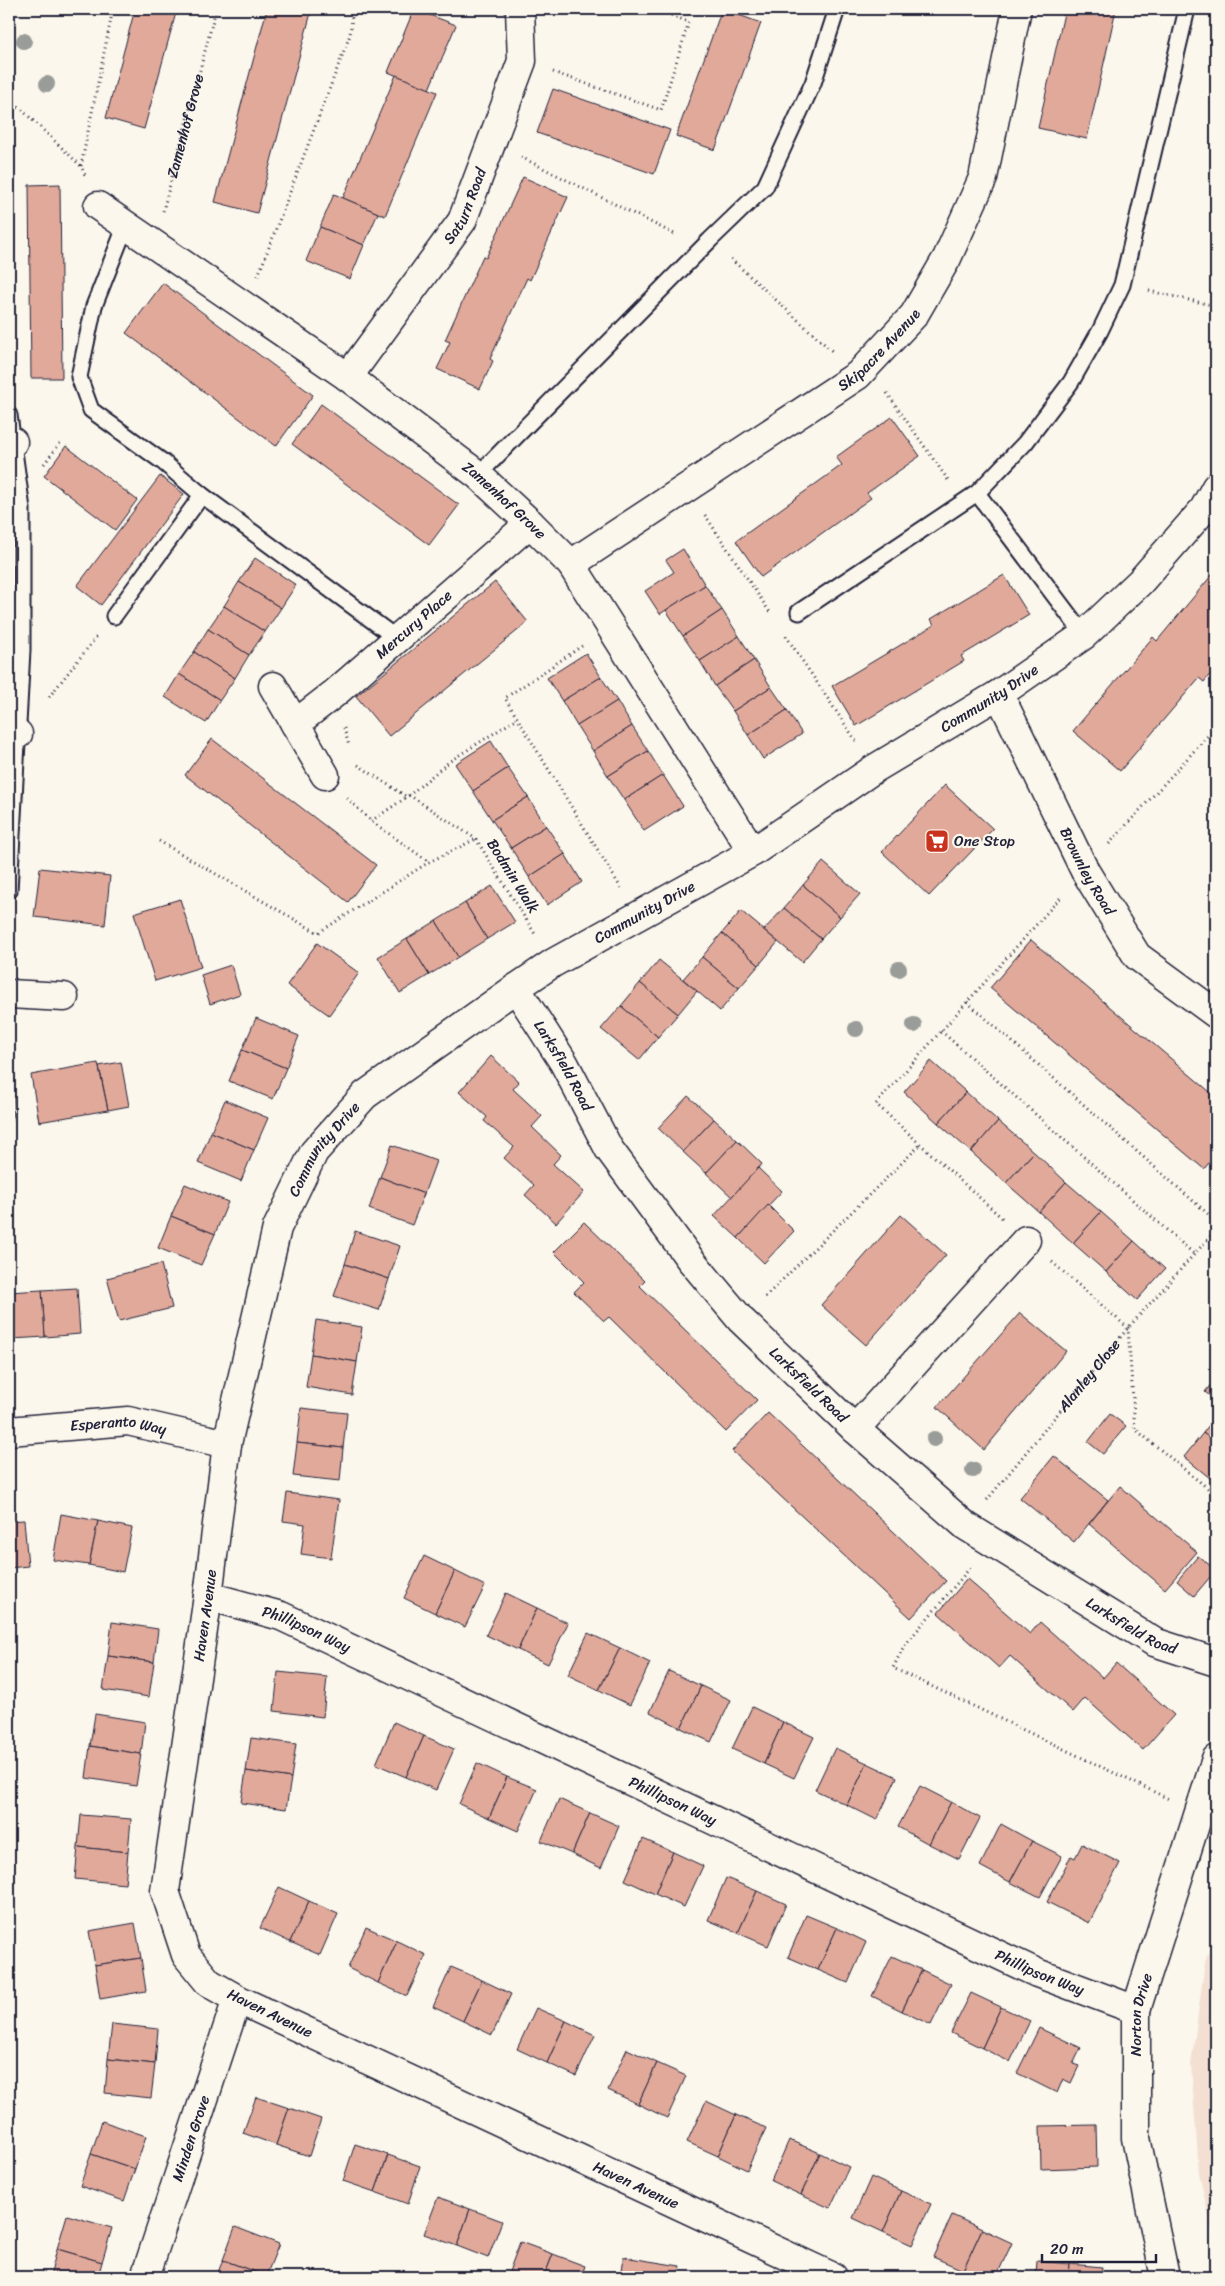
<svg xmlns="http://www.w3.org/2000/svg" width="1225" height="2286" viewBox="0 0 1225 2286" font-family="Sriracha,sans-serif">
	<style>
		.built { fill: #f3e0d3 }
		.building { fill: #e1a99a; stroke: #22223b }
		.lines { fill: none; stroke-linecap: round; stroke-linejoin: round }
		.service-casing { stroke: #22223b; stroke-width: 19 }
		.minor-casing { stroke: #22223b; stroke-width: 31 }
		.path { stroke: #22223b; stroke-width: 3; stroke-dasharray: 1 4; stroke-linecap: butt }
		.service { stroke: #fbf7ec; stroke-width: 15 }
		.minor { stroke: #fbf7ec; stroke-width: 28 }
		.tree { fill: #999c98 }
		.labels { text-anchor: middle; stroke-width: 4.5; stroke-linejoin: round; paint-order: stroke }
		.street-label { font-size: 15px; fill: #22223b; stroke: #fbf7ec }
		.poi-label { font-size: 15px; fill: #22223b; stroke: #fbf7ec; text-anchor: start }
	</style>
	<rect width="100%" height="100%" fill="#fbf7ec"/>
	<filter id="ink" filterUnits="userSpaceOnUse"><feTurbulence type="fractalNoise" baseFrequency=".02" numOctaves="2"/><feDisplacementMap in="SourceGraphic" scale="10" xChannelSelector="R" yChannelSelector="G"/><feConvolveMatrix kernelMatrix="1 2 1 2 8 2 1 2 1" color-interpolation-filters="sRGB"/></filter>
	<g filter="url(#ink)">
		<!-- built -->
		<polygon class="built" points="1216,1928 1216,2249 1199,2173 1191,2065 1205,1962"/>
		<!-- building -->
		<g class="building">
			<polygon points="135,9 177,9 144,129 106,118"/>
			<polygon points="267,9 312,9 257,213 215,202"/>
			<polygon points="414,9 456,25 429,89 388,72"/>
			<polygon points="722,9 761,23 715,150 676,136"/>
			<polygon points="1065,9 1116,9 1087,139 1038,128"/>
			<polygon points="396,75 437,92 385,216 343,198"/>
			<polygon points="553,89 670,130 654,174 537,133"/>
			<polygon points="523,177 568,197 530,280 527,278 490,359 493,361 480,389 437,369 450,342 445,340 483,256 486,258"/>
			<polygon points="60,184 62,378 31,378 29,185"/>
			<polygon points="334,194 378,213 364,245 320,227"/>
			<polygon points="320,227 364,245 350,279 306,261"/>
			<polygon points="163,283 313,395 276,446 126,333"/>
			<polygon points="321,404 459,505 429,545 292,444"/>
			<polygon points="892,417 920,456 867,493 871,498 761,577 736,541 842,465 836,457"/>
			<polygon points="66,446 137,500 115,530 44,476"/>
			<polygon points="160,476 184,494 101,605 77,586"/>
			<polygon points="683,549 705,585 660,614 645,591 674,572 666,560"/>
			<polygon points="255,558 296,585 281,608 239,582"/>
			<polygon points="1216,570 1216,667 1204,682 1199,678 1120,771 1073,731 1153,637 1157,641"/>
			<polygon points="1004,575 1029,615 961,656 964,661 856,726 832,686 934,625 931,619"/>
			<polygon points="239,582 281,608 265,632 224,606"/>
			<polygon points="495,582 528,622 389,736 356,696"/>
			<polygon points="705,585 722,610 683,636 666,610"/>
			<polygon points="224,606 265,632 249,655 208,629"/>
			<polygon points="722,610 739,636 700,661 683,636"/>
			<polygon points="208,629 249,655 235,678 194,652"/>
			<polygon points="739,636 754,660 715,686 700,661"/>
			<polygon points="194,652 235,678 220,700 179,674"/>
			<polygon points="586,653 601,677 562,701 547,678"/>
			<polygon points="754,660 771,687 733,711 715,686"/>
			<polygon points="179,674 220,700 206,723 165,697"/>
			<polygon points="601,677 617,701 577,726 562,701"/>
			<polygon points="771,687 787,710 748,735 733,711"/>
			<polygon points="617,701 632,726 593,751 577,726"/>
			<polygon points="787,710 802,734 763,759 748,735"/>
			<polygon points="632,726 648,751 608,776 593,751"/>
			<polygon points="212,739 376,865 348,902 185,775"/>
			<polygon points="491,741 508,768 473,791 455,764"/>
			<polygon points="648,751 663,775 624,800 608,776"/>
			<polygon points="508,768 528,797 492,820 473,791"/>
			<polygon points="663,775 683,806 644,831 624,800"/>
			<polygon points="945,785 993,829 929,896 882,852"/>
			<polygon points="528,797 546,826 511,848 492,820"/>
			<polygon points="546,826 565,854 529,877 511,848"/>
			<polygon points="565,854 582,882 547,905 529,877"/>
			<polygon points="823,862 860,894 840,917 803,885"/>
			<polygon points="40,868 110,876 105,925 34,917"/>
			<polygon points="803,885 840,917 821,939 784,908"/>
			<polygon points="492,886 515,922 487,939 465,903"/>
			<polygon points="180,899 201,967 155,981 134,913"/>
			<polygon points="465,903 487,939 458,957 436,921"/>
			<polygon points="784,908 821,939 802,962 764,930"/>
			<polygon points="741,911 778,942 759,965 722,933"/>
			<polygon points="436,921 458,957 429,975 407,939"/>
			<polygon points="722,933 759,965 739,988 702,957"/>
			<polygon points="407,939 429,975 400,993 378,957"/>
			<polygon points="1031,940 1216,1097 1216,1154 1204,1169 990,988"/>
			<polygon points="317,943 359,973 329,1015 287,985"/>
			<polygon points="702,957 739,988 720,1011 683,979"/>
			<polygon points="659,960 697,991 678,1014 640,983"/>
			<polygon points="231,965 240,994 210,1004 201,975"/>
			<polygon points="640,983 678,1014 658,1037 621,1006"/>
			<polygon points="621,1006 658,1037 639,1060 601,1029"/>
			<polygon points="256,1018 299,1036 286,1068 242,1050"/>
			<polygon points="242,1050 286,1068 273,1099 229,1081"/>
			<polygon points="491,1056 519,1082 513,1089 542,1116 532,1127 561,1155 553,1164 584,1192 556,1223 525,1195 534,1185 504,1158 514,1147 484,1121 487,1117 459,1092"/>
			<polygon points="931,1061 966,1092 938,1123 904,1092"/>
			<polygon points="121,1062 129,1106 108,1110 99,1066"/>
			<polygon points="98,1063 108,1110 39,1122 31,1075"/>
			<polygon points="9,1077 14,1078 12,1121 9,1120"/>
			<polygon points="966,1092 998,1121 971,1152 938,1123"/>
			<polygon points="688,1096 714,1119 683,1152 658,1128"/>
			<polygon points="225,1100 268,1118 254,1150 211,1132"/>
			<polygon points="714,1119 737,1140 706,1173 683,1152"/>
			<polygon points="998,1121 1034,1152 1006,1183 971,1152"/>
			<polygon points="211,1132 254,1150 241,1181 198,1163"/>
			<polygon points="737,1140 762,1164 732,1197 706,1173"/>
			<polygon points="392,1145 436,1161 424,1194 380,1177"/>
			<polygon points="1034,1152 1066,1182 1039,1212 1006,1183"/>
			<polygon points="758,1168 782,1191 738,1238 714,1216"/>
			<polygon points="380,1177 424,1194 412,1225 369,1209"/>
			<polygon points="1066,1182 1101,1212 1073,1243 1039,1212"/>
			<polygon points="185,1184 228,1202 215,1234 171,1216"/>
			<polygon points="768,1205 794,1231 764,1263 738,1238"/>
			<polygon points="1101,1212 1134,1241 1106,1272 1073,1243"/>
			<polygon points="901,1215 946,1255 866,1345 821,1305"/>
			<polygon points="171,1216 215,1234 201,1265 158,1248"/>
			<polygon points="584,1222 645,1281 640,1286 757,1400 726,1432 609,1317 604,1321 574,1292 584,1282 554,1252"/>
			<polygon points="355,1231 400,1246 389,1279 345,1264"/>
			<polygon points="1134,1241 1165,1269 1137,1300 1106,1272"/>
			<polygon points="161,1264 172,1308 119,1321 107,1278"/>
			<polygon points="345,1264 389,1279 379,1310 334,1296"/>
			<polygon points="77,1288 80,1334 45,1337 42,1290"/>
			<polygon points="42,1290 45,1337 12,1339 9,1292"/>
			<polygon points="1020,1313 1066,1351 984,1450 937,1407"/>
			<polygon points="316,1320 362,1327 357,1362 311,1354"/>
			<polygon points="311,1354 357,1362 352,1395 306,1387"/>
			<polygon points="1216,1378 1216,1401 1205,1392"/>
			<polygon points="301,1408 347,1413 343,1448 297,1443"/>
			<polygon points="768,1413 946,1581 911,1618 732,1451"/>
			<polygon points="1110,1414 1126,1426 1103,1454 1088,1442"/>
			<polygon points="1216,1416 1216,1443 1203,1433"/>
			<polygon points="1203,1433 1216,1443 1216,1483 1184,1457"/>
			<polygon points="297,1443 343,1448 340,1481 293,1476"/>
			<polygon points="1054,1456 1108,1500 1074,1542 1020,1498"/>
			<polygon points="1120,1486 1197,1552 1165,1589 1089,1524"/>
			<polygon points="287,1493 339,1500 331,1558 301,1554 305,1524 283,1521"/>
			<polygon points="61,1514 98,1521 89,1565 53,1560"/>
			<polygon points="24,1520 28,1566 9,1568 9,1521"/>
			<polygon points="98,1521 132,1528 123,1572 89,1565"/>
			<polygon points="424,1556 455,1571 435,1613 404,1598"/>
			<polygon points="1198,1556 1216,1570 1194,1596 1177,1581"/>
			<polygon points="455,1571 485,1586 465,1627 435,1613"/>
			<polygon points="967,1579 1030,1634 1040,1622 1103,1678 1116,1663 1174,1715 1143,1750 1085,1698 1073,1712 1010,1656 999,1668 938,1613"/>
			<polygon points="506,1593 537,1608 518,1650 486,1635"/>
			<polygon points="537,1608 568,1623 548,1664 518,1650"/>
			<polygon points="112,1622 158,1629 154,1662 108,1656"/>
			<polygon points="588,1633 620,1648 599,1690 568,1675"/>
			<polygon points="620,1648 650,1663 630,1705 599,1690"/>
			<polygon points="108,1656 154,1662 149,1697 103,1690"/>
			<polygon points="669,1671 701,1686 681,1728 650,1712"/>
			<polygon points="278,1672 327,1677 323,1717 274,1711"/>
			<polygon points="701,1686 731,1700 711,1742 681,1728"/>
			<polygon points="752,1707 783,1722 764,1764 732,1749"/>
			<polygon points="95,1714 145,1722 141,1754 90,1746"/>
			<polygon points="394,1722 424,1736 406,1777 376,1764"/>
			<polygon points="783,1722 814,1737 794,1778 764,1764"/>
			<polygon points="424,1736 454,1749 436,1790 406,1777"/>
			<polygon points="251,1738 296,1744 291,1778 246,1771"/>
			<polygon points="90,1746 141,1754 136,1786 86,1778"/>
			<polygon points="835,1748 867,1763 847,1805 815,1790"/>
			<polygon points="477,1763 507,1777 489,1818 459,1804"/>
			<polygon points="867,1763 897,1777 877,1820 847,1805"/>
			<polygon points="246,1771 291,1778 286,1809 241,1803"/>
			<polygon points="507,1777 537,1789 518,1831 489,1818"/>
			<polygon points="920,1786 951,1802 929,1844 898,1827"/>
			<polygon points="559,1799 590,1813 572,1854 541,1841"/>
			<polygon points="951,1802 980,1818 959,1859 929,1844"/>
			<polygon points="590,1813 619,1826 601,1868 572,1854"/>
			<polygon points="81,1815 131,1819 128,1852 78,1847"/>
			<polygon points="1001,1824 1032,1841 1010,1882 980,1866"/>
			<polygon points="643,1839 673,1852 655,1894 625,1880"/>
			<polygon points="1032,1841 1062,1856 1040,1897 1010,1882"/>
			<polygon points="1082,1844 1120,1863 1089,1923 1047,1902 1071,1856 1075,1858"/>
			<polygon points="78,1847 128,1852 125,1884 75,1879"/>
			<polygon points="673,1852 703,1866 684,1907 655,1894"/>
			<polygon points="726,1878 757,1891 738,1933 708,1920"/>
			<polygon points="279,1887 309,1901 290,1942 260,1928"/>
			<polygon points="757,1891 786,1904 768,1946 738,1933"/>
			<polygon points="309,1901 338,1914 320,1955 290,1942"/>
			<polygon points="806,1915 837,1928 818,1970 788,1957"/>
			<polygon points="135,1923 141,1958 95,1965 89,1931"/>
			<polygon points="366,1927 397,1941 378,1983 348,1968"/>
			<polygon points="837,1928 866,1942 848,1983 818,1970"/>
			<polygon points="397,1941 426,1955 407,1996 378,1983"/>
			<polygon points="892,1956 922,1970 902,2011 872,1996"/>
			<polygon points="141,1958 146,1991 100,1999 95,1965"/>
			<polygon points="451,1967 482,1980 463,2021 433,2007"/>
			<polygon points="922,1970 951,1984 931,2025 902,2011"/>
			<polygon points="482,1980 511,1994 492,2035 463,2021"/>
			<polygon points="971,1993 1001,2007 982,2048 951,2033"/>
			<polygon points="1001,2007 1030,2021 1010,2062 982,2048"/>
			<polygon points="536,2008 566,2021 547,2063 517,2049"/>
			<polygon points="566,2021 595,2035 576,2076 547,2063"/>
			<polygon points="112,2024 158,2029 155,2064 108,2059"/>
			<polygon points="1039,2028 1081,2048 1073,2064 1079,2066 1071,2083 1063,2079 1057,2093 1017,2073"/>
			<polygon points="627,2049 657,2063 638,2104 608,2090"/>
			<polygon points="108,2059 155,2064 151,2098 105,2093"/>
			<polygon points="657,2063 686,2076 667,2118 638,2104"/>
			<polygon points="256,2097 289,2108 276,2145 243,2133"/>
			<polygon points="706,2101 736,2115 718,2156 687,2142"/>
			<polygon points="289,2108 321,2119 309,2156 276,2145"/>
			<polygon points="736,2115 766,2128 747,2170 718,2156"/>
			<polygon points="102,2121 146,2136 135,2169 91,2154"/>
			<polygon points="1096,2125 1097,2167 1041,2169 1040,2126"/>
			<polygon points="789,2140 820,2153 801,2195 771,2181"/>
			<polygon points="355,2144 388,2155 375,2192 343,2181"/>
			<polygon points="820,2153 849,2167 830,2208 801,2195"/>
			<polygon points="91,2154 135,2169 124,2201 80,2186"/>
			<polygon points="388,2155 420,2166 408,2204 375,2192"/>
			<polygon points="871,2177 901,2191 883,2232 853,2218"/>
			<polygon points="901,2191 931,2204 912,2245 883,2232"/>
			<polygon points="438,2197 470,2209 457,2246 424,2234"/>
			<polygon points="470,2209 502,2221 488,2258 457,2246"/>
			<polygon points="67,2215 112,2228 102,2262 57,2249"/>
			<polygon points="952,2215 982,2229 963,2270 933,2257"/>
			<polygon points="235,2227 279,2244 266,2276 223,2260"/>
			<polygon points="982,2229 1012,2243 996,2277 978,2277 963,2270"/>
			<polygon points="520,2242 553,2254 544,2277 507,2277"/>
			<polygon points="57,2249 102,2262 98,2277 50,2277"/>
			<polygon points="553,2254 585,2266 581,2277 544,2277"/>
			<polygon points="624,2257 680,2266 678,2277 621,2277"/>
			<polygon points="223,2260 266,2276 266,2277 216,2277"/>
			<polygon points="1037,2261 1070,2264 1069,2277 1036,2277"/>
			<polygon points="1070,2264 1102,2267 1101,2277 1069,2277"/>
		</g>
		<g class="lines">
			<!-- service casing -->
			<g class="service-casing">
				<g id="service">
					<polyline points="126,225 94,306 79,377 91,410 163,462 202,495 396,638"/>
					<polyline points="478,475 710,240 765,187 813,83 837,9"/>
					<polyline points="977,493 1084,635"/>
					<polyline points="799,612 977,493 1025,443 1071,382 1100,331 1122,285 1187,9"/>
					<polyline points="114,616 202,495"/>
					<polyline points="9,891 22,650 22,509 9,415"/>
				</g>
			</g>
			<!-- minor casing -->
			<g class="minor-casing">
				<g id="minor">
					<path id="s3" d="M98,206L348,377L478,475L530,523L571,564L753,852"/>
					<path id="s4" d="M348,377L462,221L522,61L520,9"/>
					<polyline points="9,442 13,442"/>
					<path id="s5" d="M571,564L858,375L914,315L947,258L983,178L1017,9"/>
					<polyline points="273,686 325,775"/>
					<path id="s6" d="M999,694L1085,871L1137,956L1216,1014"/>
					<path id="s7" d="M295,724L335,693L530,523"/>
					<polyline points="9,734 18,734"/>
					<path id="s8" d="M516,988L564,1063L609,1149L690,1259L741,1320L855,1429L966,1526L1154,1642L1216,1662"/>
					<polyline points="9,994 64,997"/>
					<polyline points="855,1429 1026,1240"/>
					<path id="s9" d="M9,1431L128,1421L227,1444"/>
					<path id="s10" d="M208,1596L281,1616L1037,1973L1136,2010"/>
					<path id="s11" d="M145,2277L237,1999"/>
					<path id="s12" d="M833,2277L237,1999L209,1983L186,1955L165,1891L208,1596L227,1444L277,1228L314,1152L365,1095L516,988L553,963L753,852L874,769L999,694L1084,635L1140,582L1204,509L1216,487"/>
					<path id="s13" d="M1165,2277L1136,2138V2010L1216,1759"/>
				</g>
			</g>
			<!-- path -->
			<g class="path">
				<polyline points="553,72 661,110 689,22 655,9"/>
				<polyline points="9,102 22,110 81,166 85,175"/>
				<polyline points="521,157 676,235"/>
				<polyline points="81,166 113,9"/>
				<path id="s1" d="M163,211L216,9"/>
				<polyline points="731,259 833,352"/>
				<polyline points="258,276 350,35 353,9"/>
				<polyline points="1149,291 1216,306"/>
				<polyline points="887,393 948,480"/>
				<polyline points="44,464 62,441"/>
				<polyline points="705,515 771,614"/>
				<polyline points="786,636 856,741"/>
				<polyline points="582,646 505,698 621,888"/>
				<polyline points="49,697 98,635"/>
				<polyline points="344,728 349,746"/>
				<polyline points="358,765 407,797"/>
				<polyline points="409,795 476,839 535,934"/>
				<polyline points="347,798 371,821 429,862"/>
				<polyline points="371,821 407,797 450,761 518,718"/>
				<polyline points="159,841 318,933 429,862 476,839"/>
				<polyline points="1109,844 1216,727"/>
				<polyline points="967,1002 1216,1221"/>
				<polyline points="941,1031 1194,1254"/>
				<polyline points="1002,1218 876,1104 1061,897"/>
				<polyline points="1052,1262 1128,1328 1135,1429 1216,1495"/>
				<polyline points="765,1297 920,1145"/>
				<path id="s2" d="M987,1500L1128,1328L1216,1230"/>
				<polyline points="970,1568 904,1646 893,1668 1169,1799"/>
			</g>
			<!-- service -->
			<use href="#service" class="service"/>
			<!-- minor -->
			<use href="#minor" class="minor"/>
		</g>
		<!-- trees -->
		<g class="tree">
			<circle cx="24" cy="41" r="8"/>
			<circle cx="47" cy="84" r="8"/>
			<circle cx="899" cy="969" r="8"/>
			<circle cx="914" cy="1025" r="8"/>
			<circle cx="856" cy="1029" r="8"/>
			<circle cx="934" cy="1439" r="8"/>
			<circle cx="973" cy="1470" r="8"/>
		</g>
	</g>
	<!-- icons -->
	<defs>
		<g id="supermarket-square" transform="scale(1.25)"><rect x="-9" y="-9" width="18" height="18" rx="4" fill="#c8321e" stroke="#fbf7ec"/><path d="M-6-5.5h2.5l.6 2H6L4.5 2H-2.5L-4.4-4H-6ZM-1.5 3.2a1.3 1.3 0 1 0 .1 0ZM3 3.2a1.3 1.3 0 1 0 .1 0Z" fill="#fff"/></g>
	</defs>
	<g fill-rule="evenodd">
		<use href="#supermarket-square" x="937" y="841"/>
	</g>
	<g class="labels">
		<!-- street labels -->
		<g class="street-label">
			<text dy="5" stroke="none"><textPath href="#s1" startOffset="88">Zamenhof Grove</textPath></text>
			<text dy="5" stroke="none"><textPath href="#s4" startOffset="208">Saturn Road</textPath></text>
			<text dy="5" stroke="none"><textPath href="#s5" startOffset="376">Skipacre Avenue</textPath></text>
			<text dy="5" stroke="none"><textPath href="#s3" startOffset="502">Zamenhof Grove</textPath></text>
			<text dy="5" stroke="none"><textPath href="#s7" startOffset="155">Mercury Place</textPath></text>
			<text dy="5" stroke="none"><textPath href="#s12" startOffset="2368">Community Drive</textPath></text>
			<text dy="5" stroke="none"><textPath href="#s6" startOffset="198">Brownley Road</textPath></text>
			<text transform="translate(513 876) rotate(58)" y="5">Bodmin Walk</text>
			<text dy="5" stroke="none"><textPath href="#s12" startOffset="1962">Community Drive</textPath></text>
			<text dy="5" stroke="none"><textPath href="#s8" startOffset="91">Larksfield Road</textPath></text>
			<text dy="5" stroke="none"><textPath href="#s12" startOffset="1559">Community Drive</textPath></text>
			<text dy="5" stroke="none"><textPath href="#s2" startOffset="161">Alanley Close</textPath></text>
			<text dy="5" stroke="none"><textPath href="#s8" startOffset="496">Larksfield Road</textPath></text>
			<text dy="5" stroke="none"><textPath href="#s9" startOffset="110">Esperanto Way</textPath></text>
			<text dy="5" stroke="none"><textPath href="#s12" startOffset="1072">Haven Avenue</textPath></text>
			<text dy="5" stroke="none"><textPath href="#s8" startOffset="901">Larksfield Road</textPath></text>
			<text dy="5" stroke="none"><textPath href="#s10" startOffset="104">Phillipson Way</textPath></text>
			<text dy="5" stroke="none"><textPath href="#s10" startOffset="509">Phillipson Way</textPath></text>
			<text dy="5" stroke="none"><textPath href="#s10" startOffset="914">Phillipson Way</textPath></text>
			<text transform="translate(270 2013) rotate(26)" y="5">Haven Avenue</text>
			<text dy="5" stroke="none"><textPath href="#s13" startOffset="266">Norton Drive</textPath></text>
			<text dy="5" stroke="none"><textPath href="#s11" startOffset="146">Minden Grove</textPath></text>
			<text transform="translate(636 2185) rotate(25)" y="5">Haven Avenue</text>
		</g>
		<!-- poi labels -->
		<g class="poi-label">
			<text x="954" y="846">One Stop</text>
		</g>
	</g>
	<!-- margin -->
	<rect width="1225" height="2286" fill="none" stroke="#fbf7ec" stroke-width="30"/>
	<rect x="15" y="15" width="1195" height="2256" fill="none" stroke="#22223b" stroke-width="2" filter="url(#ink)"/>
	<!-- scale -->
	<path d="M1042 2254v8h114v-8" fill="none" stroke="#22223b" stroke-width="2.5"/>
	<text x="1050" y="2254" font-size="15" fill="#22223b" stroke="#fbf7ec" stroke-width="4" paint-order="stroke">20 m</text>
</svg>
